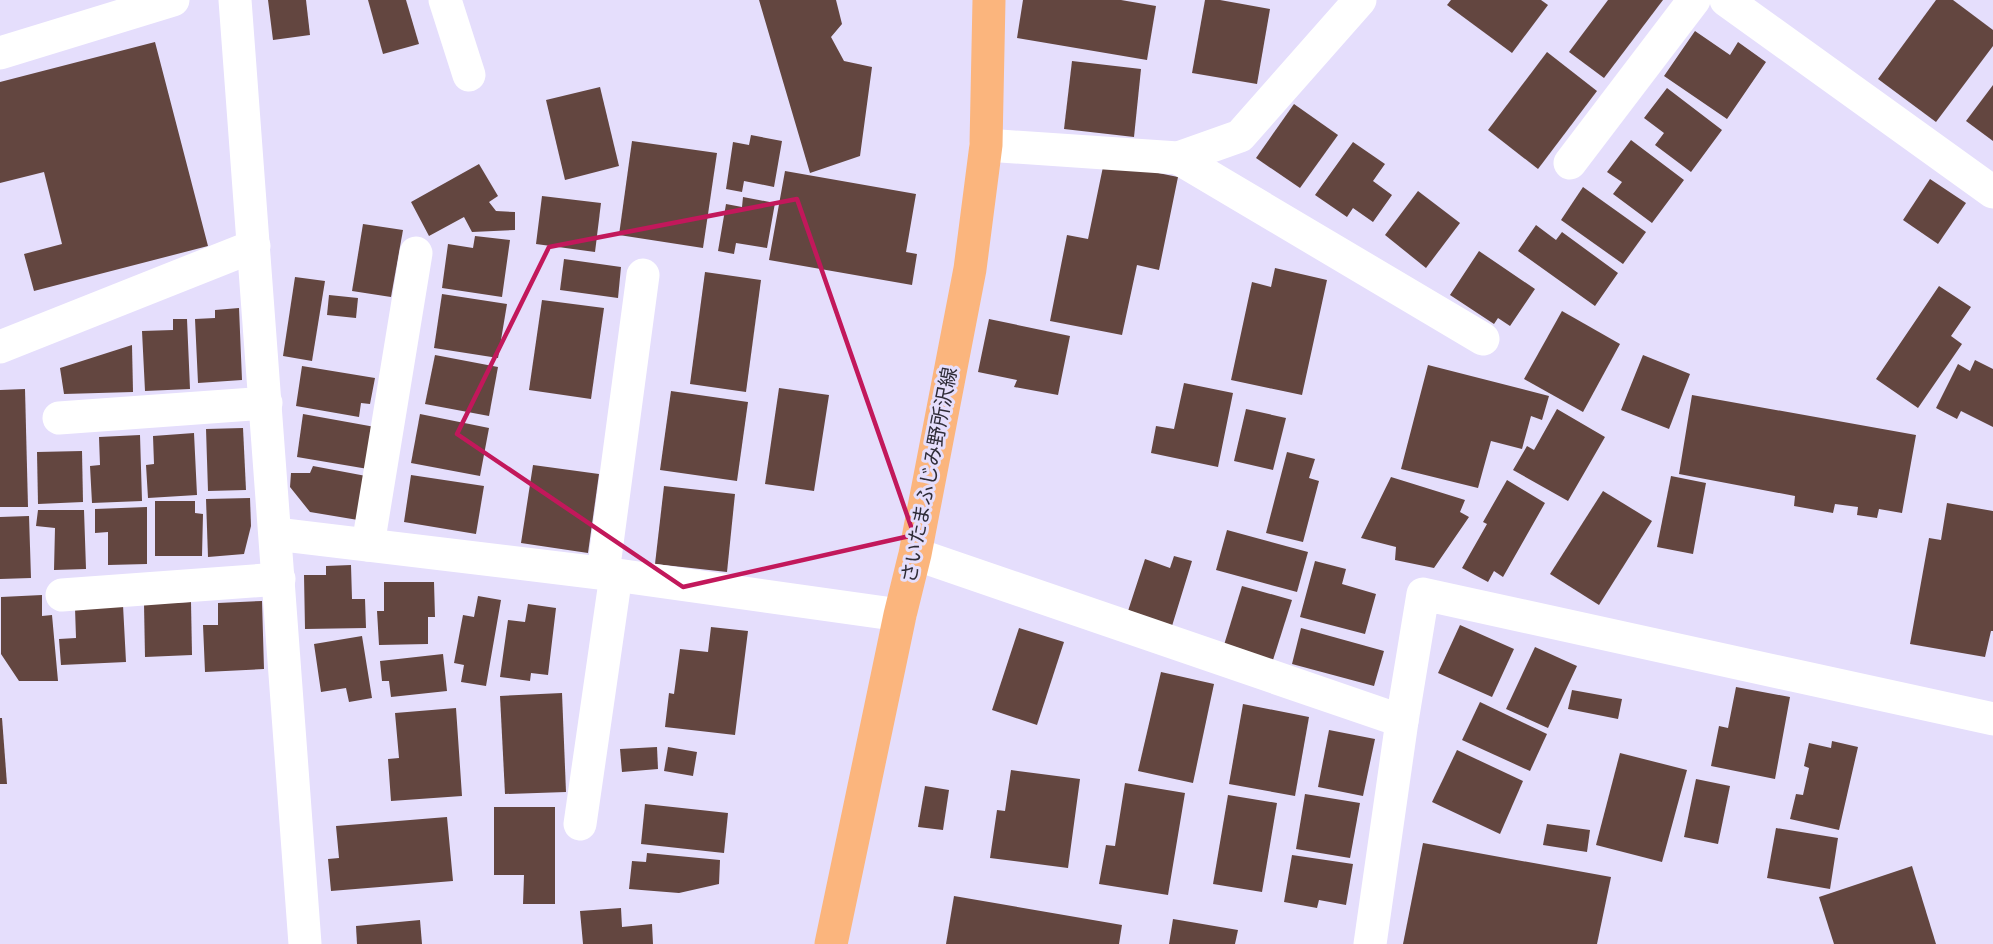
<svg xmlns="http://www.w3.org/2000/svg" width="1993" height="944" viewBox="0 0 1993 944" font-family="'PT Serif','Noto Sans JP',serif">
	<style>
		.building { fill: #634640 }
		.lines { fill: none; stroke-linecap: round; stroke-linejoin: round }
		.minor { stroke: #fff; stroke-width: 33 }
		.major { stroke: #fbb57d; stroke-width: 33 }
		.marked { fill: none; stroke: #c2185b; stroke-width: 4.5; stroke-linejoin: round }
		.labels { text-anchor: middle; stroke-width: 6; stroke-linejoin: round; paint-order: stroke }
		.street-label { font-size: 20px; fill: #2f2c37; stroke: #e5defc }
	</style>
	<rect width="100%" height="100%" fill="#e5defc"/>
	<!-- building -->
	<g class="building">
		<polygon points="268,0 306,0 310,35 273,40"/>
		<polygon points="368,0 406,0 419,44 383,54"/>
		<polygon points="759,0 836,0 842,24 831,37 844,61 872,67 860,156 810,173"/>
		<polygon points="1023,0 1121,0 1156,6 1147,60 1017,38"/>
		<polygon points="1205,0 1220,0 1270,9 1257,84 1192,73"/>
		<polygon points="1451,0 1541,0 1548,5 1512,53 1447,5"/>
		<polygon points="1608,0 1663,0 1604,78 1569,52"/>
		<polygon points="1936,0 1953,0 1993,30 1993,46 1936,122 1878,79"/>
		<polygon points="1695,31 1730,55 1738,42 1766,62 1727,119 1664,76"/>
		<polygon points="155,42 208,246 34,291 24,254 62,244 44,172 0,183 0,82"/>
		<polygon points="1547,52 1597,91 1538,169 1488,130"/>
		<polygon points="1072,61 1141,69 1134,137 1064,129"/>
		<polygon points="1993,85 1993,141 1966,121"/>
		<polygon points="600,87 619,166 565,180 546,100"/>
		<polygon points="1667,88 1722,130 1691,172 1655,145 1664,133 1644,118"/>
		<polygon points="1294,104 1338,135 1300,188 1256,158"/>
		<polygon points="751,135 782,141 774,187 744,181 742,192 726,189 733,142 749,145"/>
		<polygon points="1631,140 1684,180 1652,223 1613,194 1622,182 1607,172"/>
		<polygon points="632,141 717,153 703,248 619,235"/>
		<polygon points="1353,142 1385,164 1373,181 1392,195 1373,222 1353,208 1347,217 1315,195"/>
		<polygon points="1104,162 1178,177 1159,270 1137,265 1122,335 1050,321 1067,235 1088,239"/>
		<polygon points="479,164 498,196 489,202 496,211 515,212 515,230 472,232 464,217 429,236 411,202"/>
		<polygon points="785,171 916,194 906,252 917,254 912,285 769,260"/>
		<polygon points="1930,179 1966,203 1938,244 1903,220"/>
		<polygon points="1583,187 1646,232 1623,264 1561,220"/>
		<polygon points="1418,191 1460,223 1426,268 1385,235"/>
		<polygon points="542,196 601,203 595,252 536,244"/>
		<polygon points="743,197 775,203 767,248 736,243 734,254 718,251 726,204 742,207"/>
		<polygon points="363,224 403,230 391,297 352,291"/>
		<polygon points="1536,225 1556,240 1562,232 1618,273 1595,306 1518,251"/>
		<polygon points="475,236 510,240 502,297 442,288 448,244 473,248"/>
		<polygon points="1479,251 1535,289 1510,326 1498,318 1494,324 1450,295"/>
		<polygon points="564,259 621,267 618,298 560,290"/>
		<polygon points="1275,268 1327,280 1302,395 1231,380 1252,282 1271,287"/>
		<polygon points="705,272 761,280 746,392 690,384"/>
		<polygon points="295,277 325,281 312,361 283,356"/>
		<polygon points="1939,286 1971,307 1951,336 1962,344 1918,408 1876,379"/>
		<polygon points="442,294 507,304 498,358 434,348"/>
		<polygon points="329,295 358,298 356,318 327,315"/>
		<polygon points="542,300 604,308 591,399 529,390"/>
		<polygon points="239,308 242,380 198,383 195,319 215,318 215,310"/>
		<polygon points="1562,311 1620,344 1583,412 1524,379"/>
		<polygon points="173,319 187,319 190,389 145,391 142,331 173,330"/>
		<polygon points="989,319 1070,336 1058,395 1014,387 1017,380 978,372"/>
		<polygon points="132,345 133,392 64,394 60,368"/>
		<polygon points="435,355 498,367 489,416 425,404"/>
		<polygon points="1643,355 1690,374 1669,429 1621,410"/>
		<polygon points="1975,360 1993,369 1993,427 1961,411 1957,419 1936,408 1958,364 1970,371"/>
		<polygon points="1428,365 1549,396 1542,420 1531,416 1522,449 1491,441 1478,488 1401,469"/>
		<polygon points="302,366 375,378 370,404 361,403 359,417 296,406"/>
		<polygon points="1184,383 1233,393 1218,467 1151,453 1156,426 1174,429"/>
		<polygon points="779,388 829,395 814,491 765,484"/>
		<polygon points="25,389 28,507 0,507 0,390"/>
		<polygon points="671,391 748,402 737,481 660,470"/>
		<polygon points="1692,395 1916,435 1902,513 1879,509 1877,518 1857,515 1858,507 1835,504 1833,513 1794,506 1795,496 1679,474"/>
		<polygon points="1246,409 1286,418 1273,470 1234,461"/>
		<polygon points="1557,409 1605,437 1568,501 1513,470 1527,446 1534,450"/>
		<polygon points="303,414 375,427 368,469 297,457"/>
		<polygon points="420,414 489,428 480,476 411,463"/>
		<polygon points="243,428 246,490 208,491 206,429"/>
		<polygon points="194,433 197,495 148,498 146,465 154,464 153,436"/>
		<polygon points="140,435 142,501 92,503 90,466 100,465 99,437"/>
		<polygon points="82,451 83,502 38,504 37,452"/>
		<polygon points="1287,452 1315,459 1309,478 1319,481 1303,542 1266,533"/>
		<polygon points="533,465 599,474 588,553 521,543"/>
		<polygon points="313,466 366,476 358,520 310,512 290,487 291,473 310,473"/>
		<polygon points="411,475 484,486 476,534 404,522"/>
		<polygon points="1671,476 1706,483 1693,554 1657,547"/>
		<polygon points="1391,477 1465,500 1460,512 1469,517 1434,568 1395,560 1396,547 1361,538"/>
		<polygon points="1507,480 1545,503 1503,577 1494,571 1488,582 1462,568 1487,524 1483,522"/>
		<polygon points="664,486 735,494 727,572 655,564"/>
		<polygon points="1603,491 1652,521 1599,605 1550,574"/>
		<polygon points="250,498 251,526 244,554 208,557 206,499"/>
		<polygon points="155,501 195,501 195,513 203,514 202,556 155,556"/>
		<polygon points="1947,503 1993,511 1993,631 1991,631 1985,657 1910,644 1929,538 1941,540"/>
		<polygon points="147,507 147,564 108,565 108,532 95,533 95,509"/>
		<polygon points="38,510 84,510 86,569 54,570 55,528 36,526"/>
		<polygon points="29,516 31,578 0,579 0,517"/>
		<polygon points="1227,530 1308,552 1297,592 1216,570"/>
		<polygon points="1174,556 1192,561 1172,626 1128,611 1145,559 1170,568"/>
		<polygon points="1315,561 1346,569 1342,584 1376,594 1365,634 1300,617"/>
		<polygon points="351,565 352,599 365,599 366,628 305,629 304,575 326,575 326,566"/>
		<polygon points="384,582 434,582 435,617 428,617 428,644 379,645 377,611 384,611"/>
		<polygon points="1242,586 1292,600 1273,660 1224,645"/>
		<polygon points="42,595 42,616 52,615 58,681 19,681 1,654 1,597"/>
		<polygon points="478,596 501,600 486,686 461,682 464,665 454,663 463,615 474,617"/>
		<polygon points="262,601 264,669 205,672 203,625 218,625 218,603"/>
		<polygon points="191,602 192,655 145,657 144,604"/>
		<polygon points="528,604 556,608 548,675 531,673 530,681 500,677 508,620 525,622"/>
		<polygon points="123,605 126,662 61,665 59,639 76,638 75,608"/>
		<polygon points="1460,625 1514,649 1492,697 1438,673"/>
		<polygon points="711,627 748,631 735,735 665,727 669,693 674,694 680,649 708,652"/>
		<polygon points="1019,628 1064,642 1037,725 992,710"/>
		<polygon points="1301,628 1384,651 1374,686 1292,664"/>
		<polygon points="362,636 372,698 349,702 346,688 321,692 314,644"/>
		<polygon points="1535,647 1577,666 1548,728 1506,709"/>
		<polygon points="443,654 447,691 391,697 389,681 382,681 380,661"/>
		<polygon points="1161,672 1214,684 1193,783 1138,771"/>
		<polygon points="1736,687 1790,697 1775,779 1711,766 1719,726 1728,728"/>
		<polygon points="1572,690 1622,699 1618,719 1568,709"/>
		<polygon points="562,693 566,792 505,794 500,696"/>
		<polygon points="1480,702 1547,734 1530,771 1462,740"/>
		<polygon points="1243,704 1309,717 1295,796 1229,784"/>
		<polygon points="456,708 462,796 391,801 388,759 399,758 395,713"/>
		<polygon points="0,718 2,718 7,784 0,784"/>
		<polygon points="1329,730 1375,739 1363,796 1318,787"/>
		<polygon points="1832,741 1858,747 1839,830 1790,819 1796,794 1803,795 1809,768 1804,766 1809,743 1831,748"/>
		<polygon points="657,747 658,769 622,772 620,749"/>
		<polygon points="668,747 697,752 693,776 664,771"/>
		<polygon points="1457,750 1523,781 1500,834 1432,802"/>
		<polygon points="1620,753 1687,770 1662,862 1596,845"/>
		<polygon points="1011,770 1080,779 1068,868 990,858 997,810 1005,811"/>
		<polygon points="1696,779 1730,786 1718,844 1684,837"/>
		<polygon points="1125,783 1185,793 1168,895 1099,884 1106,845 1115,846"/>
		<polygon points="925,786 949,790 943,830 918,827"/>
		<polygon points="1305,794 1360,803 1350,858 1296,849"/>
		<polygon points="1228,795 1277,803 1262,892 1213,884"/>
		<polygon points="645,804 728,813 724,853 641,844"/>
		<polygon points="494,807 555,807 555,904 523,904 524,875 494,875"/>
		<polygon points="447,817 453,881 331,891 328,859 339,858 336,826"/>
		<polygon points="1547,824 1590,830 1587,852 1543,845"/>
		<polygon points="1776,828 1838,838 1830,889 1767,878"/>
		<polygon points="1423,843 1611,877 1597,944 1403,944"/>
		<polygon points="647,853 720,860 719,884 679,893 629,889 632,861 646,862"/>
		<polygon points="1292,855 1353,864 1346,905 1319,900 1317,908 1284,902"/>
		<polygon points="1912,866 1936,944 1834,944 1819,897"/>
		<polygon points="954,896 1122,925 1119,944 946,944"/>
		<polygon points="621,908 622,927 652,924 653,944 583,944 580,911"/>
		<polygon points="1173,919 1238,930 1235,944 1169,944"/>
		<polygon points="420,920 422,944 357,944 356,926"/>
	</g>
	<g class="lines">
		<!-- minor -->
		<g class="minor">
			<polyline points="235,0 305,944"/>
			<polyline points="445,0 469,75"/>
			<polyline points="1726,0 1993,192"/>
			<polyline points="0,53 173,0"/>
			<polyline points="986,145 1178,158 1240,136 1360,0"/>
			<polyline points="1178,158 1483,339"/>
			<polyline points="1570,163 1694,0"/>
			<polyline points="0,347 254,246"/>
			<polyline points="59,418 266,403"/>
			<polyline points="276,534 616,575 900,615"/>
			<polyline points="368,545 416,253"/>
			<polyline points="915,554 1402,721 1423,594 1993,719"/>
			<polyline points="603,573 643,275"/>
			<polyline points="62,595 279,579"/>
			<polyline points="580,824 616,575"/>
			<polyline points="1370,944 1402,721"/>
		</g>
		<!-- major -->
		<polyline class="major" points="831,944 900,615 915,554 970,269 986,145 989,0"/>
	</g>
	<!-- marked area -->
	<path class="marked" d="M797,199L914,535L683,587L457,434L549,247Z"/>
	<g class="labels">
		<!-- street labels -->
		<g class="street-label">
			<text transform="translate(929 475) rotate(-79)" y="7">さいたまふじみ野所沢線</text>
		</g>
	</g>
</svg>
